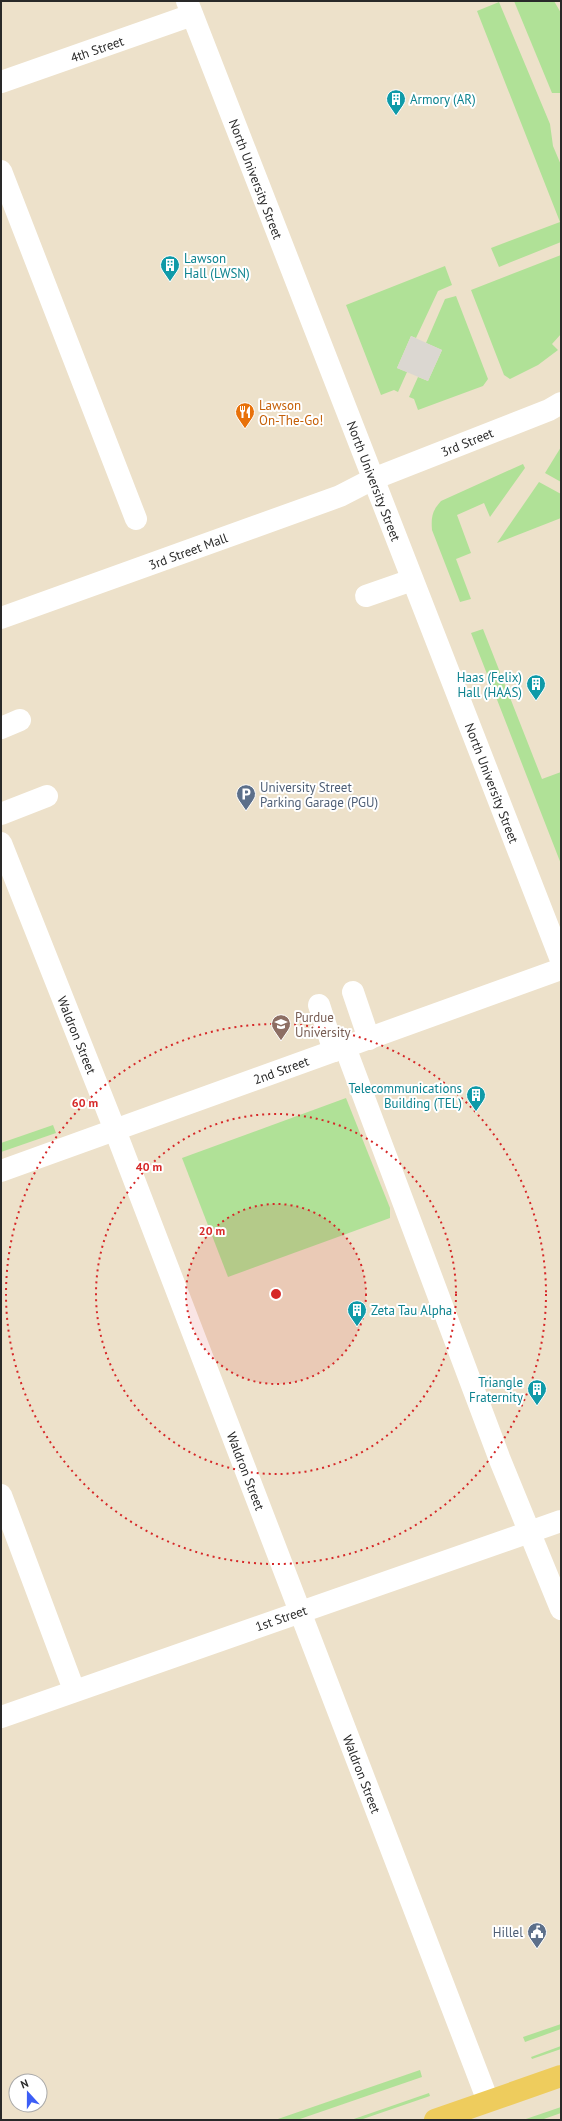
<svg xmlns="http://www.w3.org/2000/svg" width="562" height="2121" viewBox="0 0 562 2121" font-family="'PT Sans',sans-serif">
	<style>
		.education { fill: #ede1ca; fill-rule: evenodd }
		.green { fill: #b0e197 }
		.plaza { fill: #dbd7d1 }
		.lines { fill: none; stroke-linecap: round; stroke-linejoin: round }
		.minor { stroke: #fff; stroke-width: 22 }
		.major { stroke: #eecc5d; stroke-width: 22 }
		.ring { fill: none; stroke: #d62828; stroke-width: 2; stroke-dasharray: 2 4 }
		.labels { text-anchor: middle; stroke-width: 4; stroke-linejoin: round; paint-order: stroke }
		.street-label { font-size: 13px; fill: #292929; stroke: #fff }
		.culture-label { font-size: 13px; fill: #0d838f; stroke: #fff; text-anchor: start }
		.food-label { font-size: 13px; fill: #c56008; stroke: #fff; text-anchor: start }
		.service-label { font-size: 13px; fill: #4e5e75; stroke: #fff; text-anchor: start }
		.education-label { font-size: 13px; fill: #785e54; stroke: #fff; text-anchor: start }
		.centre { fill: #d62828; stroke: #fff; stroke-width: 2 }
		.ring-label { font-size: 12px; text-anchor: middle; font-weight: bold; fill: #d62828; stroke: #fff; stroke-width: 4; stroke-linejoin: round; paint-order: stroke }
	</style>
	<rect width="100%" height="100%" fill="#ebe4da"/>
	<!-- education -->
	<path class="education" d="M1,1H561V2120H1ZM16,2081H40V2105H16Z"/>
	<!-- green -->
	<g class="green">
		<polygon points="514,1 554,1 561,13 561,93 552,93"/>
		<polygon points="499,2 550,124 553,146 561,165 561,242 499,267 491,248 560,222 477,11"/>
		<polygon points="561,255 561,334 552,344 558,350 538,365 510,379 504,375 471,290"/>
		<polygon points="445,266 452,285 438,291 416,338 411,336 397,368 407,372 398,392 394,390 381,395 346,305"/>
		<polygon points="456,296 488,379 483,386 418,410 414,399 409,397 418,377 428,381 442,350 426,343 445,299"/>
		<polygon points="561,447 561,482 545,473"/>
		<path d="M523,464L525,468L490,517L484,503L457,515L471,553L456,559L471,599L460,602L432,530C431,517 432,511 441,501Z"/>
		<polygon points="539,482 561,494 561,518 497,543"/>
		<polygon points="483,629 542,779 561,772 561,864 471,633"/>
		<polygon points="346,1098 390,1208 390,1218 228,1277 182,1158"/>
		<polygon points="53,1125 56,1133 1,1152 1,1143"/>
		<polygon points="561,2024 561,2029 525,2042 523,2037"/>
		<polygon points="561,2046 561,2049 532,2059 531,2057"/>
		<polygon points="420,2070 422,2077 297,2120 275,2120"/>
		<polygon points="429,2093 430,2096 360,2120 351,2120"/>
		<polygon points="561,2107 561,2113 541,2120 523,2120"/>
	</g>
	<!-- plaza -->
	<polygon class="plaza" points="411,336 442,350 428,381 397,368"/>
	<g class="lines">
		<!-- minor -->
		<g class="minor">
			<polyline points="187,1 561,960"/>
			<polyline points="1,82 192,15"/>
			<polyline points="1,171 136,519"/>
			<polyline points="366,596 412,580"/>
			<polyline points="1,618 340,496 373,479 549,410 561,403"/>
			<polyline points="1,728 20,720"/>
			<polyline points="1,814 47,796"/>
			<polyline points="1,843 115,1130 488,2101"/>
			<polyline points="353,992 369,1039"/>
			<polyline points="319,1005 334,1051"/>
			<polyline points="345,1047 500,1460 561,1609"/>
			<polyline points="1,1171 561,969"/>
			<polyline points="1,1495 74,1690"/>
			<polyline points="1,1717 561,1521"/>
		</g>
		<!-- major -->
		<polyline class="major" points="435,2120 561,2076"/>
	</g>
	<!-- distance rings -->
	<circle cx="276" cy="1294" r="90" fill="#d62828" fill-opacity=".12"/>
	<g class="ring">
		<circle cx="276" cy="1294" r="90"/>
		<circle cx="276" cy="1294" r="180"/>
		<circle cx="276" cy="1294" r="270"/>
	</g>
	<!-- icons -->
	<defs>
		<g id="building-pin" transform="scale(1)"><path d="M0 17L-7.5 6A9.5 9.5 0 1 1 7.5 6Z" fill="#0f9aa8" stroke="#fff"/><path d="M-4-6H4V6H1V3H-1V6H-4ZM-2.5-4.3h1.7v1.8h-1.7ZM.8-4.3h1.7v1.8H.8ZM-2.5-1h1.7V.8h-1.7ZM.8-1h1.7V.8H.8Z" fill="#fff"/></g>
		<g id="restaurant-pin" transform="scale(1)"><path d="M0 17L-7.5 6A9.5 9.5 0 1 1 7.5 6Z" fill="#e8710a" stroke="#fff"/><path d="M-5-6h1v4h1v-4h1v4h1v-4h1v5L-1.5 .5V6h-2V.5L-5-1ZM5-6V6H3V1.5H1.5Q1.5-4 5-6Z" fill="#fff"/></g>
		<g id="parking-pin" transform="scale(1)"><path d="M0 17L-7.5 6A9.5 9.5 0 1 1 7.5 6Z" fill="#5c6f8a" stroke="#fff"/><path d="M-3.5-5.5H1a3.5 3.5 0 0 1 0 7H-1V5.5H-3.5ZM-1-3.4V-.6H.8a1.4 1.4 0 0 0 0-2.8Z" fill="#fff"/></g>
		<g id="university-pin" transform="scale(1)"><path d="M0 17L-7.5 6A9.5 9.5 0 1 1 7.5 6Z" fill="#8d6e63" stroke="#fff"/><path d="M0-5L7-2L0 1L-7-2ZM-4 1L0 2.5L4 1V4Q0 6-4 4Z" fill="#fff"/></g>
		<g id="civic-pin" transform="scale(1)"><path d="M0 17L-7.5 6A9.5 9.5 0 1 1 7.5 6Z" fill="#5c6f8a" stroke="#fff"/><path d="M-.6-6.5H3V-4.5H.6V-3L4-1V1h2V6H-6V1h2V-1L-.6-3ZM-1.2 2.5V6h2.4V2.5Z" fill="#fff"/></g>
	</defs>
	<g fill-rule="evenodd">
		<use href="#building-pin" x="396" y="99"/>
		<use href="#building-pin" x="170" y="265"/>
		<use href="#restaurant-pin" x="245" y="412"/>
		<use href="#building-pin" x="536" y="684"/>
		<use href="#parking-pin" x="246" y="794"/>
		<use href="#university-pin" x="281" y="1024"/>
		<use href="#building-pin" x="476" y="1095"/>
		<use href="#building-pin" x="357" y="1310"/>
		<use href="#building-pin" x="537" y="1389"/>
		<use href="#civic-pin" x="537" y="1932"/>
	</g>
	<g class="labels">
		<!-- street labels -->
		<g class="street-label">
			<text transform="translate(97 49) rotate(-19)" y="5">4th Street</text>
			<text transform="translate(256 179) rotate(69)" y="5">North University Street</text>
			<text transform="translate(467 442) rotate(-22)" y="5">3rd Street</text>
			<text transform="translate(374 481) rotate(69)" y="5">North University Street</text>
			<text transform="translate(188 551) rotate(-20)" y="5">3rd Street Mall</text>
			<text transform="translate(492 783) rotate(69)" y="5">North University Street</text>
			<text transform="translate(77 1035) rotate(68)" y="5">Waldron Street</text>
			<text transform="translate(281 1070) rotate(-20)" y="5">2nd Street</text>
			<text transform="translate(246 1471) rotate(69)" y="5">Waldron Street</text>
			<text transform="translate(281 1618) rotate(-19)" y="5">1st Street</text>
			<text transform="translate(362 1774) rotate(69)" y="5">Waldron Street</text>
		</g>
		<!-- culture labels -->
		<g class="culture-label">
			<text x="410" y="104">Armory (AR)</text>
			<text x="184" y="263">Lawson<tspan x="184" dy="15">Hall (LWSN)</tspan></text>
			<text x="522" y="682" text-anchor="end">Haas (Felix)<tspan x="522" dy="15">Hall (HAAS)</tspan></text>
			<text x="462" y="1093" text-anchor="end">Telecommunications<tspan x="462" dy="15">Building (TEL)</tspan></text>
			<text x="371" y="1315">Zeta Tau Alpha</text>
			<text x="523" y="1387" text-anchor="end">Triangle<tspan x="523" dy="15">Fraternity</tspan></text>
		</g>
		<!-- food labels -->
		<g class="food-label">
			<text x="259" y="410">Lawson<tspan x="259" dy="15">On-The-Go!</tspan></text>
		</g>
		<!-- service labels -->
		<g class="service-label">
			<text x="260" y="792">University Street<tspan x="260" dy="15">Parking Garage (PGU)</tspan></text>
			<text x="523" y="1937" text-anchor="end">Hillel</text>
		</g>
		<!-- education labels -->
		<g class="education-label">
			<text x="295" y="1022">Purdue<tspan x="295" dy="15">University</tspan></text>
		</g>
	</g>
	<circle cx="276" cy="1294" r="6" class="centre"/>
	<g class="ring-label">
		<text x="85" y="1107">60 m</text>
		<text x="149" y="1171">40 m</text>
		<text x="212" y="1235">20 m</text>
	</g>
	<!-- border -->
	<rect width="562" height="2121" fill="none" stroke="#292929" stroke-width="4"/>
	<!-- north arrow -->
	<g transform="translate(28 2093) rotate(339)"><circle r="19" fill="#ffffff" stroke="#a9a9a9"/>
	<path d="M0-3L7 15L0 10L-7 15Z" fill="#3c5ef6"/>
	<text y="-6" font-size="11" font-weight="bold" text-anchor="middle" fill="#292929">N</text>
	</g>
</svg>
